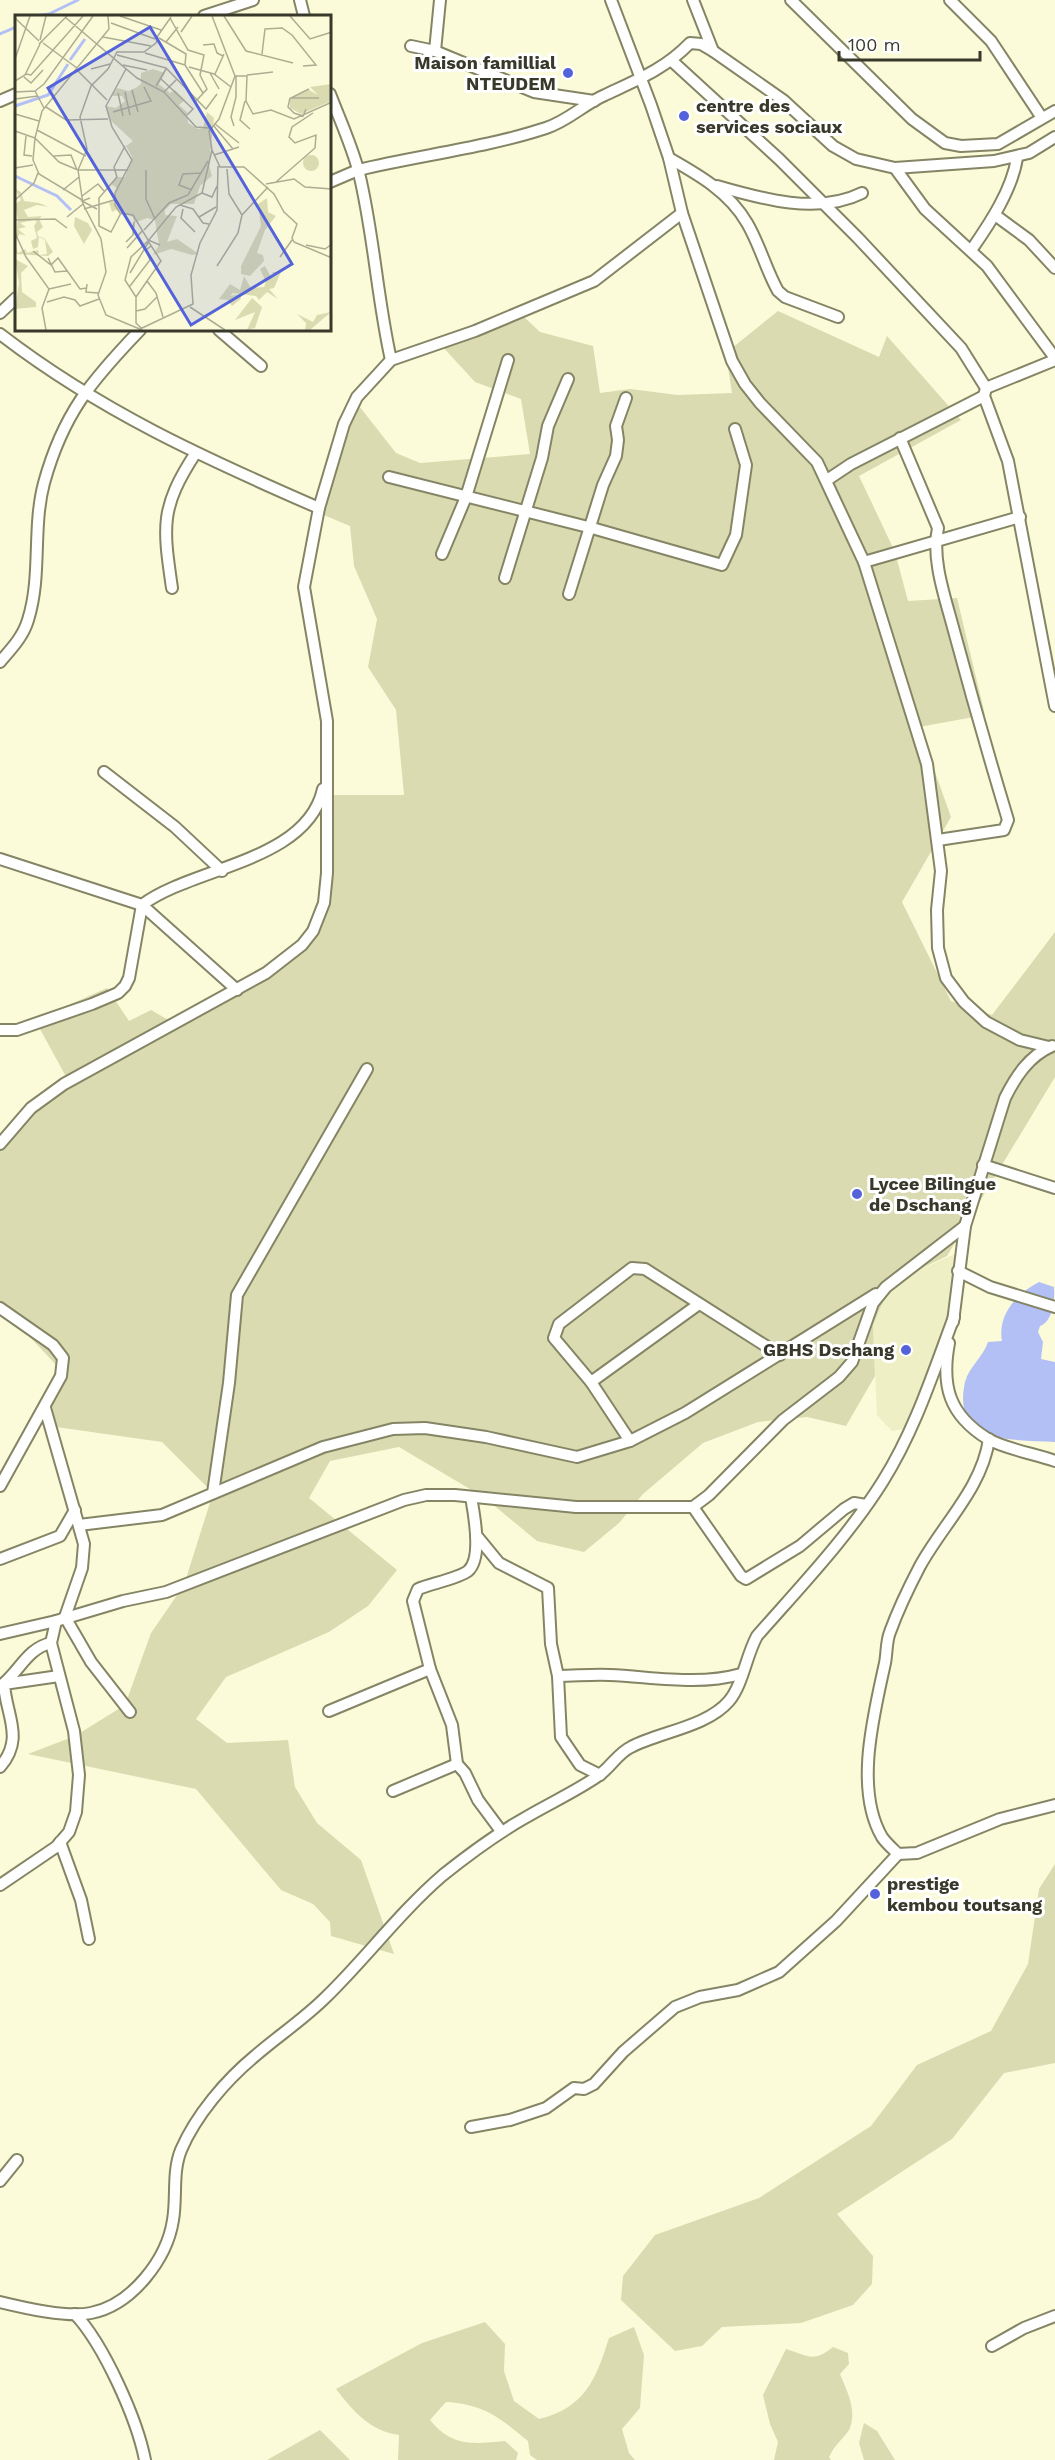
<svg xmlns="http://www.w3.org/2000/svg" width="1055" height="2460" viewBox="0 0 1055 2460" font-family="'Work Sans',sans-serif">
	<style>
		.built { fill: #efefc6 }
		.green { fill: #dbdbb2 }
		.water { fill: #b3c0f6 }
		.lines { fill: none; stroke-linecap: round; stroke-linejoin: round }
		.stream { stroke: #b3c0f6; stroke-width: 3 }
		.minor-casing { stroke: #858566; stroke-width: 14 }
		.minor { stroke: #fff; stroke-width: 10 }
		.poi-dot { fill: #5563da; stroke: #fff; stroke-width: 2 }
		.labels { text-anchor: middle; stroke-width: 6; stroke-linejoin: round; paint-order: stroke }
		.poi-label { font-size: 18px; font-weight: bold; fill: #38382b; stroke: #fff; text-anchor: start }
		.inset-river { fill: none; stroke: #b3c0f6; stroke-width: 3 }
		.inset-road { fill: none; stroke: #adad93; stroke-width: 1.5 }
		.view { fill: #5563da; fill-opacity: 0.15; stroke: #5563da; stroke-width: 3 }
		.inset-edge { fill: none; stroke: #38382b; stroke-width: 3 }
	</style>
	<rect width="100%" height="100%" fill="#fbfbd9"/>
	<!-- built -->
	<polygon class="built" points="955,1254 951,1318 904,1429 892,1431 877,1415 873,1325 888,1291 912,1273"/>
	<!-- green -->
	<g class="green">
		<polygon points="778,311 879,357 887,336 961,420 859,476 895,552 908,601 957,598 985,715 919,727 951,817 902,902 951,1001 992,1015 1055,932 1055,1077 947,1256 912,1273 888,1291 873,1325 875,1376 846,1426 807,1417 758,1422 703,1443 643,1494 619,1523 584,1552 537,1541 485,1498 399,1447 330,1461 309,1498 397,1570 368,1606 329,1632 226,1677 196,1719 227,1743 288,1740 295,1787 317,1823 361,1860 394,1954 331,1936 330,1922 313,1904 281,1890 196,1789 28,1754 75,1736 125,1705 151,1633 184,1585 213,1493 162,1442 35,1424 60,1369 25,1332 0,1311 0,1143 14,1126 69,1082 35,1020 107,988 129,1021 151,1010 177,1025 229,996 304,942 323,906 330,795 404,795 396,710 368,667 377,619 354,566 350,526 319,513 356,402 396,453 420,463 530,454 521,399 475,382 442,346 523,316 540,332 593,346 600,393 630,389 678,395 732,393 727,361 715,333 732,348"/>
		<polygon points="1055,1864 1055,2063 1004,2073 952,2139 837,2214 873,2256 872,2284 853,2305 801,2323 722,2327 702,2346 675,2351 621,2300 623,2276 655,2235 759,2198 871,2126 917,2065 991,2031 1028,1964 1039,1889"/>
		<path d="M485,2322L505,2344L504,2371L514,2401L539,2419C585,2408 596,2379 609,2338L634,2327L644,2355L640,2408L622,2429L629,2453L635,2460H537L530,2455L528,2441C500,2418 484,2404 446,2402L430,2420C452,2447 472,2444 505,2441L518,2453L516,2460H398L399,2435C370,2431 353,2411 336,2389L422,2343Z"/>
		<path d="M833,2347L848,2353L849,2364L840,2374C847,2391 858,2412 849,2430C844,2438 835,2444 829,2457L831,2460H774L778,2442L770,2424L763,2395L786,2349C809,2356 813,2363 833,2347Z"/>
		<polygon points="864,2423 877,2431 895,2460 864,2460 859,2443"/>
		<polygon points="320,2430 350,2460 267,2460"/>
	</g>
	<!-- water -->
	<path class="water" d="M1039,1282L1054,1287C1055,1300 1053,1321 1040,1326L1038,1332L1043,1342L1041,1359L1055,1362V1442C1015,1439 951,1446 965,1382C969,1367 983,1357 988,1342L1002,1341C997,1315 1017,1293 1039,1282Z"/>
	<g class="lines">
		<!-- stream -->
		<g class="stream">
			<polyline points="35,16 49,14 78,0"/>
			<polyline points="0,34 16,27"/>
		</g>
		<!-- minor casing -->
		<g class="minor-casing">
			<g id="minor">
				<polyline points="300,0 304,16"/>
				<polyline points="611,0 651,105 669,158 682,213 732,361 745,384 760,403 817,462 864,562 927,764 941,871 937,910 938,948 946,978 964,1002 986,1022 1020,1040 1049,1047"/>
				<polyline points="693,0 713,51"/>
				<polyline points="791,0 912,119 945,143 961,146 998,144 1055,111"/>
				<polyline points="950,0 991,41 1042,118"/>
				<polyline points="204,16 253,0"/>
				<polyline points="411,46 435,51 534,92 594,101"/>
				<polyline points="435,51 440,0"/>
				<polyline points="672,61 779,159 858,238 961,348 986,388 984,396 1008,461 1055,706"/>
				<path d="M330,94C340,120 352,146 359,173C374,235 377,298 391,360"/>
				<polyline points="0,101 16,94"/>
				<path d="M669,158C699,175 729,192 747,223C760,245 766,270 778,291L785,297L838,317"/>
				<polyline points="895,168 925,209 987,266 1055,358"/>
				<path d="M330,182L358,170C420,155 485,148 546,128C568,121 584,104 605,95C637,80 665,69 690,43L701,44L713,51L783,100L833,146L856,159L895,168L994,161L1029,153L1055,137"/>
				<path d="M717,186C762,199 818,215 862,193"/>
				<polyline points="995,215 1029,240 1055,268"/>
				<path d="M972,249C990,223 1012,190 1017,158"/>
				<polyline points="0,313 16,298"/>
				<polyline points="219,330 261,366"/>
				<path d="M0,334C100,411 204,458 319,508"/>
				<polyline points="986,388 1055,360"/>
				<path d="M900,438L938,528C931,560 946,600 954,631C971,694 989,757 1008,820L1004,830L938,840"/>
				<polyline points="389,477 592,528 722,565 736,535 746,465 735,429"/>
				<polyline points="827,480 851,464 984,396"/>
				<polyline points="442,554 466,497 508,360"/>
				<polyline points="864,562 1020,517"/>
				<polyline points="505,578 542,458 548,426 568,379"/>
				<path d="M172,588C163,526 160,508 195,454"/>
				<polyline points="569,594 603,485 616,456 618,440 616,426 626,398"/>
				<path d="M0,662C11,649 23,637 28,620C42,576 32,528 44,483C63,414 91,381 140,330"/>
				<polyline points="104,772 175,827 222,871"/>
				<polyline points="0,859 142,905 237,990"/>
				<path d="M0,1030H17L92,1004L118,993L125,986L129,978L142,905C192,867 307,862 323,789"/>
				<polyline points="0,1144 31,1108 64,1084 266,973 302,945 313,931 324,903 327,873 327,721 304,587 319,508 344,424 357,397 391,360 475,331 594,281 682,213"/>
				<polyline points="983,1165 1055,1188"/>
				<polyline points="958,1271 990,1287 1055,1307"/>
				<polyline points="0,1308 53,1345 63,1358 61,1376 0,1486"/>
				<path d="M953,1322L965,1226L1005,1098C1016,1076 1029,1056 1052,1046"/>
				<path d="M949,1343C941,1386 949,1415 988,1439C1005,1449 1036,1454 1055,1461"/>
				<polyline points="591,1382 699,1304"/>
				<polyline points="45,1408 84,1544 82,1568 65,1617 91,1662 130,1712"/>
				<polyline points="630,1441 591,1382 554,1338 559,1324 632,1268 645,1269 780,1355"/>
				<polyline points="213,1493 229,1383 237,1295 367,1069"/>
				<polyline points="693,1507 741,1576 746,1579 800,1546 844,1509 854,1503 866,1505"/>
				<polyline points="79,1525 162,1515 323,1447 393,1429 425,1428 486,1437 577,1457 630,1441 685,1413 876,1294"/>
				<polyline points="476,1535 499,1563 548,1588 551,1644 558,1676 561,1737 580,1765 600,1775"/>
				<polyline points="0,1559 60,1536 75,1510"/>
				<polyline points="0,1634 56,1621"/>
				<path d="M558,1676C575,1676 593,1674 610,1675C654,1677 698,1686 741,1674"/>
				<path d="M3,1684C20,1670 28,1648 51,1643"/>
				<polyline points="329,1711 430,1669"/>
				<path d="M457,1764L452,1725L430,1669L413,1601L418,1589C430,1584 459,1578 468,1571C483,1558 474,1514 471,1497"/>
				<path d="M0,1767C25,1738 6,1716 4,1684L59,1676"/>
				<polyline points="393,1791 457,1764 465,1773 478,1800 501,1831"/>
				<polyline points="60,1842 81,1900 89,1939"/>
				<polyline points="898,1854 917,1853 1000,1819 1055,1805"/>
				<polyline points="0,1885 56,1847 69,1832 76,1812 79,1775 74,1731 51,1643 56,1621 123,1601 166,1592 404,1500 426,1495 455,1495 576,1507 693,1507 709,1495 783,1420 839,1377 852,1362 873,1303 886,1287 965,1226"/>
				<path d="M471,2127L510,2120L546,2108L574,2088L584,2089L594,2084L623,2052L675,2007L700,1997L738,1990L779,1972L836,1921L898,1854C893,1849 886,1843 882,1837C854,1789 874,1714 885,1663C887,1653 886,1642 890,1632C898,1610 909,1587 920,1566C943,1524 982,1488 989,1439"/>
				<polyline points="0,2181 17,2160"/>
				<path d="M0,2302C25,2308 67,2318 91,2313C132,2305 167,2259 173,2220C177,2197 172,2172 181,2150C196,2115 226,2080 255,2056C278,2036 304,2019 326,1997C366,1958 400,1912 443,1875C468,1855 495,1835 523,1819C548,1804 575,1792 598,1776C610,1768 618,1753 631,1747C659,1732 707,1727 729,1701C743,1684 746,1656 757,1636C800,1587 848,1537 883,1481C915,1430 933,1373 954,1317"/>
				<path d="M75,2314C104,2345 137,2419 145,2460"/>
				<polyline points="992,2346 1024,2328 1055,2316"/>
			</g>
		</g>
		<!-- minor -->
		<use href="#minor" class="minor"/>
	</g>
	<!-- markers -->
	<g class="poi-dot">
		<circle cx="568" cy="73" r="6"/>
		<circle cx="684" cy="116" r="6"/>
		<circle cx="857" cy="1194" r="6"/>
		<circle cx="906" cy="1350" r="6"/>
		<circle cx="875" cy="1894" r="6"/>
	</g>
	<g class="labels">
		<!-- poi labels -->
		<g class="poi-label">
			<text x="556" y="69" text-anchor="end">Maison famillial<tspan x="556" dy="21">NTEUDEM</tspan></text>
			<text x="696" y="112">centre des<tspan x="696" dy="21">services sociaux</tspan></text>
			<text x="869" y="1190">Lycee Bilingue<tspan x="869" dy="21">de Dschang</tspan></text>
			<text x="894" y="1356" text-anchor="end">GBHS Dschang</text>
			<text x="887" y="1890">prestige<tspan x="887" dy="21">kembou toutsang</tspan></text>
		</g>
	</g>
	<!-- overview -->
	<g transform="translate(15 15)">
		<rect width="316" height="316" fill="#fbfbd9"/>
		<path d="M138,54L150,58L144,69L155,78L160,75L170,85L164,90L172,97L173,108L183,114L188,113L192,97L199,103L194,150L197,161L185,171L179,189H156L150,195V200L162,201L152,227L162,224L184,239L177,240L156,234L138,240L144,230L140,205L132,203L119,208L118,202L101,195L97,197L94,187L99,186L102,173L96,169L101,162H110L117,142L111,131L118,126L94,104L91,91L101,93L110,86L107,81H96L102,73L114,76L122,72L126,69V58ZM316,69V86L286,99L275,93V84L294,75L303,80L295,72ZM288 148a8 8 0 1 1 16 0a8 8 0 1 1-16 0ZM0,174L6,177L9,186L24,188L34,192L22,190L9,195L13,202L27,201L24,204L28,212L22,217L23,221L30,224L38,237L33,241L0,239V229L3,238L10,234L12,238L23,235L24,240L32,239L30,225L24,222L23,232L18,234L16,226L22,223L19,211L22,206L19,205L5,208L11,212L3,214L11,221L5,219L0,226L3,205L0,189L6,185ZM252,183L253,197L261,201L250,215L242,238L248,240L249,246L235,261L226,259V251L246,211L243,189ZM60,202L73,208L77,215L69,229L59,211ZM0,244L13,251L6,258L7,277L21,287V292L0,294L4,268ZM250,251L256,262L260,261L257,257H266L259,273L254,274L263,284L252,277L244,285L241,281L218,278L215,281L225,279L226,284L217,291L213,285L204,284L215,269L225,275L229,261L236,273L249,272L251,267L245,254ZM237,283L247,292L240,313L232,315L240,297L220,305ZM316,297L295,315H290L291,308L282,299L298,307L302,300Z" fill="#dbdbb2"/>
		<path class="inset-river" d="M55,45L70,24M0,91L33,80L53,49M0,161L42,181L56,195"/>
		<path class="inset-road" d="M105,1L146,15M197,1L220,61H232L231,86L238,99L256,95L279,104L317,87M209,1L231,36L278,48M275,1L295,24L317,17M50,2L122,63L149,77L181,112L194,113M0,3L24,26M155,3L173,35L189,40L185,60L192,74L181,86M96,8L140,24M166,17L177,1M88,22L136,31M142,22L156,2M144,23L171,39L170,50L188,78M25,25L31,1M28,26L24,29L52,1M151,27L163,12M28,28L62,53L94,14L93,1M188,30L199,29L202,38L208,41M130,38L170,50M247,39L250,14L267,13L277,20L301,50L288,51M102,40L151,53L191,94L202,79M0,44L15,1M108,50L132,55M174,52L199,59L216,72M62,53L27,96L20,123L44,147L63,155L68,189L86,224L91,257L83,280L91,300L127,315M61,54L92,85M76,54L95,49M111,54L91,91L97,112L117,145L100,178V190L105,198L118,200L133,225L145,230M195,58L204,74M11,59L16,60L68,1M200,59L209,39M232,60L258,57M220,61L204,104L194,116L197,135L205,152H229L259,179L269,197L282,209L277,223L279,227M9,62L16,68L28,55M145,63L178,94L172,100M0,66L10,60L25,29M141,71L151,54M117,75L123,97M20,76L29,93M0,77L20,76L29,69L78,1M110,77L115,100M149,77L162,64M103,78L108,101M275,83L273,92L279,98L288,101L291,94M275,83H304M276,83L294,74M0,84L23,81M230,86L225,105L235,114M31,92L51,105L93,104M98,97L136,86L129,72M0,99L24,106M200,109L224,128M198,110L218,134M219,111L216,102L221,82V61M22,115L71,141M0,116L20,123L18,145L24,159L67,185M11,121L9,140L17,141M199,140L224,132M39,141L56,140L62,155M0,153L18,150M113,155H63L72,134L65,102L76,71L93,54L102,37H129L141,28L143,21M131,155V184L140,204M261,167L300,133L301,120L280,128L274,122L277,112L298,98M251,169L279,164L290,172L317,174M48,175L64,162M177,175L164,170L168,159L187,158M187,178L197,182L202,171M67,181L83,169L89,176M75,183L67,186L82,194M0,185L19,168L23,158M165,190L178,194L188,208L194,209M69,194L99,185M168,194L166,203L180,217M106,198L96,217L84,211V183L102,162L99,152L110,131M227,200L253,172M52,202L68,189M184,202L201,192M0,205L40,204L52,213M129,215L154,188L173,180L193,146M0,218L11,242L34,274L27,293L31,315M111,227L118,220L119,207M279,227L317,243M291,230L310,234L317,229M112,233L128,215M18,236L36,250L43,243L65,274L72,273M265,242L277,225M33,243L40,257L52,256M202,251L223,218L227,200L214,179L212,154M115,258L133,228M72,269L71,277L83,278M115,271L135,245L131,235L136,231M34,274L56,269M121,282L132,266M32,287L49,282L60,285L65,291L84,284M175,292L210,315M121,296L130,294L142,282M148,302L141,278L132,266L146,246L133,226L161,192L187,178L197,135M125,314L178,289L176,260L185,228L202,195L203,151M127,314L121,308V282L110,265L116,242L133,226"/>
		<path class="view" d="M135,12L277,249L176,310L33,73Z"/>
		<rect width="316" height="316" class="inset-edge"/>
	</g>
	<!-- scale -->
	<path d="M839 51v9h141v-9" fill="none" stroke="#38382b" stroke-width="3"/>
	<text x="848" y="51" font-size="18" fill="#38382b" stroke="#ffffff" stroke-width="4.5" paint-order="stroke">100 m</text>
</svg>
